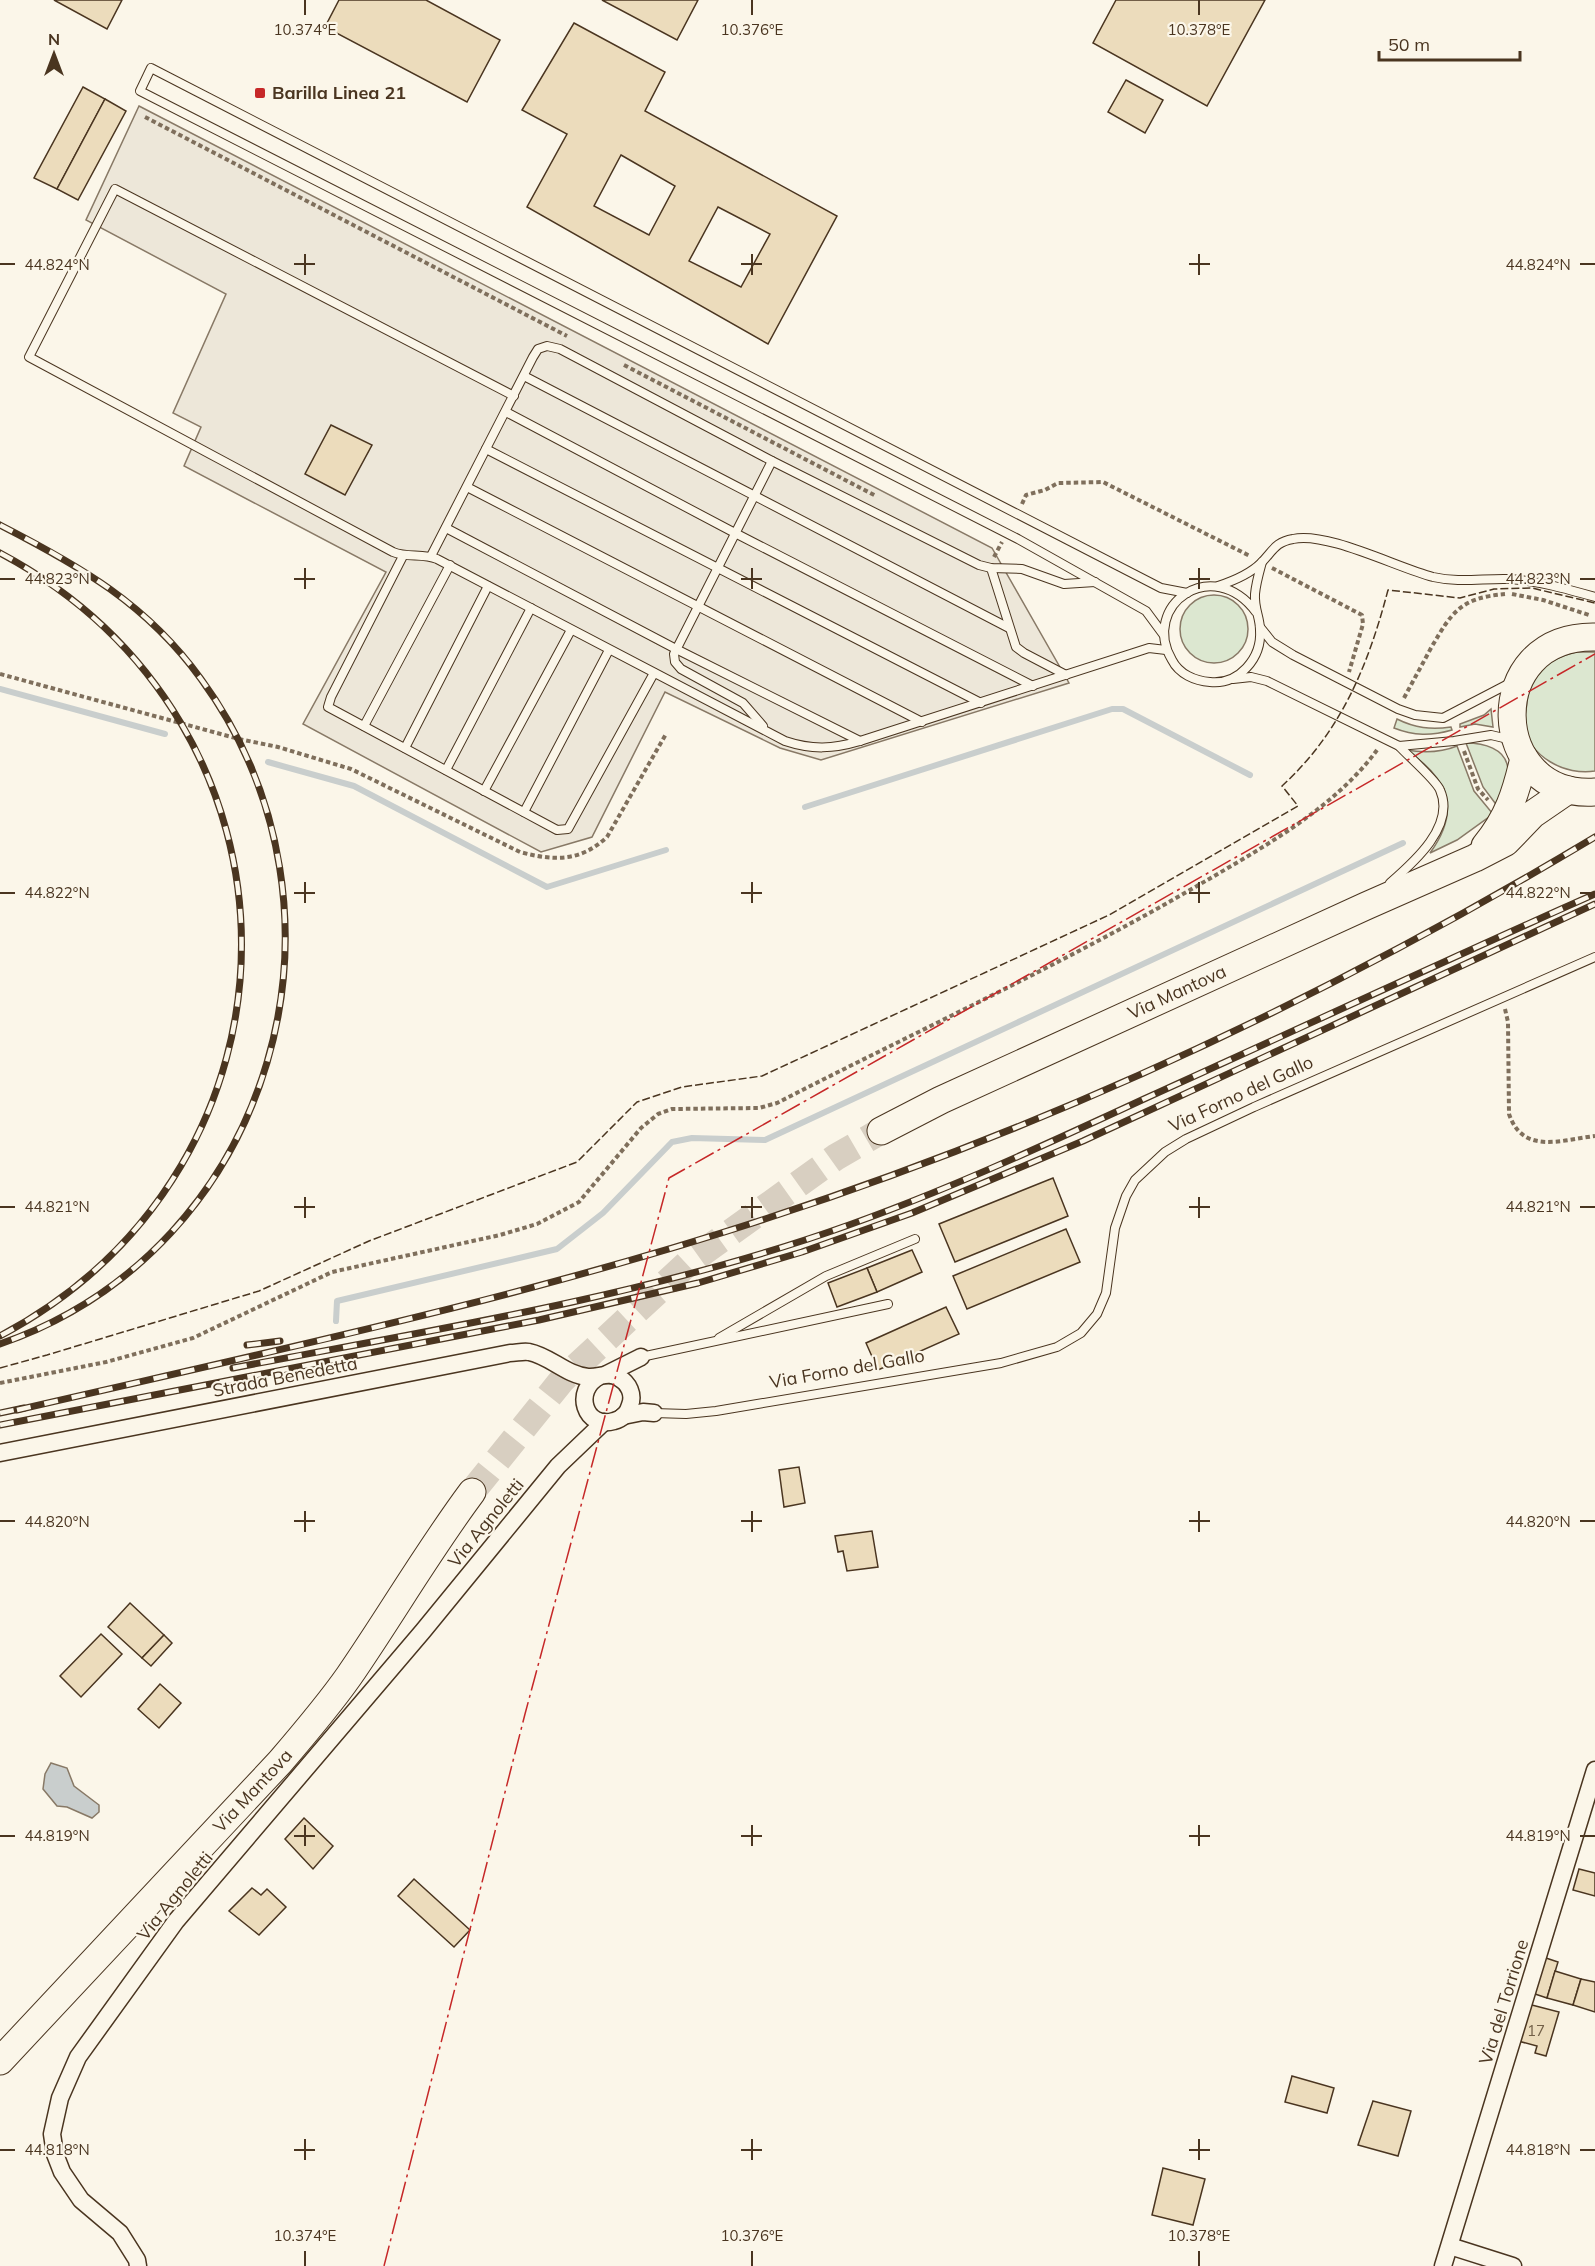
<svg xmlns="http://www.w3.org/2000/svg" width="1595" height="2266" viewBox="0 0 1595 2266" font-family="Mulish,sans-serif">
	<style>
		.green { fill: #dce7d0; stroke: #887966; stroke-width: 1.5 }
		.parking { fill: #ede7d9; stroke: #887966; stroke-width: 1.5 }
		.water { fill: #c9cecd; stroke: #887966; stroke-width: 1.5 }
		.lines { fill: none; stroke-linecap: round; stroke-linejoin: round }
		.stream { stroke: #c9cecd; stroke-width: 6 }
		.building { fill: #ecdcbc; stroke: #4a3520; stroke-width: 1.5; fill-rule: evenodd }
		.primary-tunnel { stroke: #d8cfc1; stroke-width: 27; stroke-dasharray: 27 14; stroke-linecap: butt }
		.service-casing { stroke: #4a3520; stroke-width: 10 }
		.minor-casing { stroke: #4a3520; stroke-width: 19 }
		.primary-casing { stroke: #4a3520; stroke-width: 29 }
		.path { stroke: #7f6f5c; stroke-width: 4; stroke-dasharray: 4.5 3; stroke-linecap: butt }
		.service { stroke: #fbf6e9; stroke-width: 8 }
		.minor { stroke: #fbf6e9; stroke-width: 16 }
		.primary { stroke: #fbf6e9; stroke-width: 27 }
		.rail-casing { stroke: #4a3520; stroke-width: 7 }
		.rail { stroke: #fbf6e9; stroke-width: 4.5; stroke-dasharray: 14; stroke-linecap: butt }
		.fence { stroke: #4a3520; stroke-width: 1.5; stroke-dasharray: 8 3; stroke-linecap: butt }
		.power { stroke: #c62828; stroke-width: 1.5; stroke-dasharray: 21 4.5 3 4.5; stroke-linecap: butt }
		.ticks { fill: none; stroke: #4a3520; stroke-width: 2 }
		.poi-dot { fill: #c62828; stroke: #fbf6e9; stroke-width: 2 }
		.labels { text-anchor: middle; stroke-width: 4.5; stroke-linejoin: round; paint-order: stroke }
		.number-label { font-size: 15px; fill: #725f47 }
		.poi-label { font-size: 18px; font-weight: bold; fill: #4a3520; stroke: #fbf6e9; text-anchor: start }
		.street-label { font-size: 18px; fill: #4a3520; stroke: #fbf6e9 }
		.ticks-label { font-size: 15px; text-anchor: middle; fill: #4a3520; stroke: #fbf6e9; stroke-width: 4.5; stroke-linejoin: round; paint-order: stroke }
	</style>
	<rect width="100%" height="100%" fill="#fbf6e9"/>
	<!-- green -->
	<g class="green">
		<circle cx="1214" cy="629" r="34"/>
		<path d="M1576,652H1595V771C1566,776 1528,757 1524,724C1524,717 1527,708 1527,701C1529,687 1532,677 1542,668C1553,659 1564,655 1576,652Z"/>
		<polygon points="1491,709 1493,727 1475,724 1460,727 1460,724 1484,715"/>
		<path d="M1397,719C1415,728 1431,730 1451,727L1452,730C1431,736 1414,736 1394,728Z"/>
		<path d="M1466,743C1483,743 1506,748 1508,769C1510,780 1501,796 1498,807L1483,787Z"/>
		<path d="M1457,746L1474,791L1493,814L1457,840L1430,853C1462,809 1448,778 1406,750C1424,753 1440,753 1457,746Z"/>
	</g>
	<!-- parking -->
	<polygon class="parking" points="139,106 992,548 1069,683 821,760 780,748 665,692 592,837 541,852 303,724 386,572 184,466 201,427 173,413 226,294 86,220"/>
	<!-- water -->
	<polygon class="water" points="51,1763 67,1768 74,1786 99,1805 99,1812 92,1818 67,1807 57,1806 43,1789 45,1774"/>
	<g class="lines">
		<!-- stream -->
		<g class="stream">
			<polyline points="0,689 165,734"/>
			<polyline points="268,762 354,786 547,887 666,850"/>
			<polyline points="805,807 1112,709 1123,709 1250,775"/>
			<polyline points="336,1321 337,1301 557,1249 603,1213 672,1142 692,1138 765,1140 1403,843"/>
		</g>
	</g>
	<!-- building -->
	<g class="building">
		<polygon points="54,0 122,0 107,29"/>
		<polygon points="339,0 426,0 500,40 467,102 325,27"/>
		<polygon points="602,0 698,0 677,40"/>
		<polygon points="1116,0 1265,0 1207,106 1093,43"/>
		<path d="M574,23L665,72L645,111L837,216L768,344L527,207L567,134L522,110ZM621,155L675,186L649,235L594,206ZM718,207L770,234L741,287L689,261Z"/>
		<polygon points="1126,80 1163,100 1145,133 1108,112"/>
		<polygon points="83,87 105,99 57,189 34,178"/>
		<polygon points="105,99 126,111 78,200 57,189"/>
		<polygon points="331,425 372,445 345,495 305,474"/>
		<polygon points="1053,1178 1068,1216 955,1262 939,1224"/>
		<polygon points="1066,1229 1080,1262 967,1309 953,1276"/>
		<polygon points="912,1250 922,1272 877,1292 867,1268"/>
		<polygon points="867,1268 877,1292 837,1307 828,1283"/>
		<polygon points="946,1307 959,1334 878,1370 866,1343"/>
		<polygon points="799,1467 805,1503 784,1507 779,1470"/>
		<polygon points="872,1531 878,1567 847,1571 843,1551 838,1552 835,1536"/>
		<polygon points="130,1603 164,1635 142,1658 108,1627"/>
		<polygon points="101,1634 122,1654 81,1697 60,1676"/>
		<polygon points="164,1635 172,1643 151,1666 142,1658"/>
		<polygon points="160,1684 181,1703 159,1728 138,1709"/>
		<polygon points="304,1818 333,1846 313,1869 285,1839"/>
		<polygon points="1579,1869 1595,1873 1595,1896 1573,1890"/>
		<polygon points="414,1879 470,1930 454,1947 398,1896"/>
		<polygon points="252,1888 261,1895 267,1889 286,1907 259,1935 229,1911"/>
		<polygon points="1540,1956 1558,1962 1547,1998 1529,1992"/>
		<polygon points="1555,1971 1581,1979 1573,2005 1547,1998"/>
		<polygon points="1581,1979 1595,1982 1595,2012 1573,2005"/>
		<polygon points="1528,2004 1559,2012 1546,2056 1535,2053 1537,2046 1518,2041"/>
		<polygon points="1292,2076 1334,2088 1327,2113 1285,2102"/>
		<polygon points="1373,2101 1411,2111 1398,2156 1358,2145"/>
		<polygon points="1163,2168 1205,2179 1193,2225 1152,2215"/>
	</g>
	<g class="lines">
		<!-- primary-tunnel -->
		<polyline class="primary-tunnel" points="472,1492 562,1380 688,1263 836,1157 881,1131"/>
		<!-- service casing -->
		<g class="service-casing">
			<g id="service">
				<polyline points="524,376 1009,628"/>
				<path d="M514,396L115,189L29,357L393,552C407,558 423,553 437,559L785,741C812,750 833,749 860,741L1149,648L1166,650"/>
				<polyline points="506,412 735,533 1033,686"/>
				<polyline points="486,449 981,703"/>
				<polyline points="467,487 922,722"/>
				<polyline points="446,528 676,649 860,741"/>
				<polyline points="403,556 331,697 328,707 557,830 568,829 654,673"/>
				<polyline points="431,556 533,357 538,349 547,346 560,349 772,461 979,565 991,568 1022,569 1064,584 1095,582"/>
				<polyline points="991,568 1016,647 1024,653 1066,675"/>
				<path d="M1218,586C1233,581 1250,574 1261,563C1273,551 1275,542 1293,539C1326,531 1398,568 1433,577C1459,583 1484,578 1510,579C1539,581 1567,589 1595,597"/>
				<path d="M1256,612C1213,554 1140,605 1172,660C1179,674 1195,681 1210,682C1239,685 1262,658 1260,630C1260,617 1254,609 1255,594C1256,583 1259,573 1262,562"/>
				<polyline points="1260,627 1272,642 1293,655 1398,709 1415,715 1443,718 1512,682"/>
				<polyline points="1163,634 1146,611 1018,539 140,91 151,68 1161,588 1187,593"/>
				<polyline points="1233,679 1251,677 1267,681 1399,746 1454,741 1491,735 1512,740"/>
				<polyline points="364,726 450,565"/>
				<polyline points="763,726 743,703 681,669 675,662 674,654 772,461"/>
				<polyline points="405,748 488,586"/>
				<polyline points="446,770 531,608"/>
				<polyline points="484,791 571,630"/>
				<polyline points="524,812 609,650"/>
				<path d="M1390,883C1413,863 1456,826 1440,790C1436,780 1408,756 1399,746"/>
				<polyline points="719,1338 826,1276 915,1239"/>
				<polyline points="641,1357 888,1304"/>
				<polyline points="654,1413 686,1414 716,1411 1001,1363 1057,1347 1081,1333 1097,1314 1106,1293 1115,1228 1126,1196 1135,1180 1165,1152 1186,1139 1254,1107 1595,957"/>
			</g>
		</g>
		<!-- minor casing -->
		<g class="minor-casing">
			<g id="minor">
				<polyline points="607,1374 641,1357"/>
				<polyline points="623,1416 643,1412 654,1413"/>
				<path d="M0,1453L510,1353C516,1353 523,1351 529,1352C550,1356 566,1375 588,1377C599,1378 609,1371 619,1378C629,1383 634,1395 630,1405C628,1413 622,1419 614,1421C585,1430 572,1390 600,1376"/>
				<polyline points="1450,2246 1513,2266"/>
				<polyline points="138,2266 137,2260 120,2233 81,2200 62,2172 55,2154 52,2134 60,2098 78,2057 176,1921 423,1631 558,1466 604,1422"/>
				<polyline points="1443,2266 1595,1770"/>
			</g>
		</g>
		<!-- primary casing -->
		<g class="primary-casing">
			<g id="primary">
				<path d="M1595,637C1481,635 1488,799 1595,792"/>
				<path d="M1485,846C1508,818 1516,793 1524,758"/>
				<path id="s1" d="M881,1131L941,1100L1366,906L1475,858L1506,842L1533,814L1568,790"/>
				<path id="s2" d="M0,2061L280,1762C304,1734 328,1706 349,1676C391,1615 428,1551 472,1492"/>
			</g>
		</g>
		<!-- path -->
		<g class="path">
			<polyline points="145,117 567,336"/>
			<polyline points="624,365 876,496"/>
			<polyline points="1022,504 1026,495 1045,490 1058,483 1103,482 1250,556"/>
			<polyline points="994,557 1002,542"/>
			<polyline points="1272,568 1362,615 1363,624 1349,672"/>
			<polyline points="1512,594 1543,600 1589,615"/>
			<path d="M0,674L239,739L278,747L351,769L520,852C554,861 580,862 607,837L666,734"/>
			<path d="M1404,698C1413,681 1422,665 1431,648C1452,612 1460,598 1505,594"/>
			<polyline points="1464,751 1478,789 1488,800"/>
			<path d="M1505,1009L1508,1022L1509,1114C1523,1155 1561,1140 1595,1136"/>
			<path d="M0,1383L106,1362L193,1338L332,1272L500,1235L537,1224L579,1202L641,1128L658,1114L672,1109L759,1108L777,1103C917,1031 1061,965 1197,886C1260,849 1334,809 1377,750"/>
		</g>
		<!-- service -->
		<use href="#service" class="service"/>
		<!-- minor -->
		<use href="#minor" class="minor"/>
		<!-- primary -->
		<use href="#primary" class="primary"/>
		<!-- rail casing -->
		<g class="rail-casing">
			<g id="rail">
				<path d="M0,525C80,566 147,604 201,679C370,910 275,1249 0,1344"/>
				<path d="M0,553C322,724 322,1165 0,1336"/>
				<polyline points="247,1345 280,1341"/>
				<path d="M233,1368C426,1331 622,1300 808,1239C924,1201 1034,1150 1144,1099C1294,1031 1444,961 1595,894"/>
				<path d="M17,1410C268,1352 520,1299 765,1219C1055,1125 1333,994 1595,837"/>
				<polyline points="0,1413 24,1408"/>
				<polyline points="0,1425 539,1320 698,1283 802,1252 912,1213 1083,1141 1595,904"/>
			</g>
		</g>
		<!-- rail -->
		<use href="#rail" class="rail"/>
		<!-- fence -->
		<path class="fence" d="M0,1368L47,1355L259,1291L369,1241L577,1162L637,1102L682,1087L762,1076L1109,915L1298,806L1282,786C1341,732 1368,666 1388,590L1460,598L1494,589L1532,588L1595,603"/>
		<!-- power -->
		<polyline class="power" points="384,2266 525,1714 669,1178 1595,654"/>
	</g>
	<!-- ticks -->
	<path class="ticks" d="M305,0V15M752,0V15M1199,0V15M305,254V275M752,254V275M1199,254V275M0,264H15M294,264H315M741,264H762M1189,264H1210M1580,264H1595M305,568V589M752,568V589M1199,568V589M0,579H15M294,579H315M741,579H762M1189,579H1210M1580,579H1595M305,882V903M752,882V903M1199,882V903M0,893H15M294,893H315M741,893H762M1189,893H1210M1580,893H1595M305,1197V1218M752,1197V1218M1199,1197V1218M0,1207H15M294,1207H315M741,1207H762M1189,1207H1210M1580,1207H1595M305,1511V1532M752,1511V1532M1199,1511V1532M0,1521H15M294,1521H315M741,1521H762M1189,1521H1210M1580,1521H1595M305,1825V1846M752,1825V1846M1199,1825V1846M0,1836H15M294,1836H315M741,1836H762M1189,1836H1210M1580,1836H1595M305,2139V2160M752,2139V2160M1199,2139V2160M0,2150H15M294,2150H315M741,2150H762M1189,2150H1210M1580,2150H1595M305,2251V2266M752,2251V2266M1199,2251V2266"/>
	<!-- markers -->
	<rect class="poi-dot" x="254" y="87" width="12" height="12" rx="3"/>
	<g class="labels">
		<!-- number labels -->
		<g class="number-label">
			<text x="1536" y="2036">17</text>
		</g>
		<!-- poi labels -->
		<g class="poi-label">
			<text x="272" y="99">Barilla Linea 21</text>
		</g>
		<!-- street labels -->
		<g class="street-label">
			<text dy="6" stroke="none"><textPath href="#s1" startOffset="327">Via Mantova</textPath></text>
			<text transform="translate(1241 1094) rotate(-25)" y="6">Via Forno del Gallo</text>
			<text transform="translate(847 1369) rotate(-10)" y="6">Via Forno del Gallo</text>
			<text transform="translate(285 1377) rotate(-11)" y="6">Strada Benedetta</text>
			<text transform="translate(486 1523) rotate(-51)" y="6">Via Agnoletti</text>
			<text dy="6" stroke="none"><textPath href="#s2" startOffset="370">Via Mantova</textPath></text>
			<text transform="translate(175 1896) rotate(-51)" y="6">Via Agnoletti</text>
			<text transform="translate(1504 2002) rotate(-73)" y="6">Via del Torrione</text>
		</g>
	</g>
	<g class="ticks-label">
		<text x="305" y="35">10.374°E</text>
		<text x="752" y="35">10.376°E</text>
		<text x="1199" y="35">10.378°E</text>
		<text x="57" y="270">44.824°N</text>
		<text x="1538" y="270">44.824°N</text>
		<text x="57" y="584">44.823°N</text>
		<text x="1538" y="584">44.823°N</text>
		<text x="57" y="898">44.822°N</text>
		<text x="1538" y="898">44.822°N</text>
		<text x="57" y="1212">44.821°N</text>
		<text x="1538" y="1212">44.821°N</text>
		<text x="57" y="1527">44.820°N</text>
		<text x="1538" y="1527">44.820°N</text>
		<text x="57" y="1841">44.819°N</text>
		<text x="1538" y="1841">44.819°N</text>
		<text x="57" y="2155">44.818°N</text>
		<text x="1538" y="2155">44.818°N</text>
		<text x="305" y="2241">10.374°E</text>
		<text x="752" y="2241">10.376°E</text>
		<text x="1199" y="2241">10.378°E</text>
	</g>
	<!-- north arrow -->
	<g transform="translate(54 54)" stroke="#fbf6e9" stroke-width="4.5" paint-order="stroke">
	<path d="M0-4.5L10 22L0 15L-10 22Z" fill="#4a3520"/>
	<text y="-9" font-size="16" font-weight="bold" text-anchor="middle" fill="#4a3520">N</text>
	</g>
	<!-- scale -->
	<path d="M1379 51v9h141v-9" fill="none" stroke="#4a3520" stroke-width="3"/>
	<text x="1388" y="51" font-size="18" fill="#4a3520" stroke="#fbf6e9" stroke-width="4.5" paint-order="stroke">50 m</text>
</svg>
